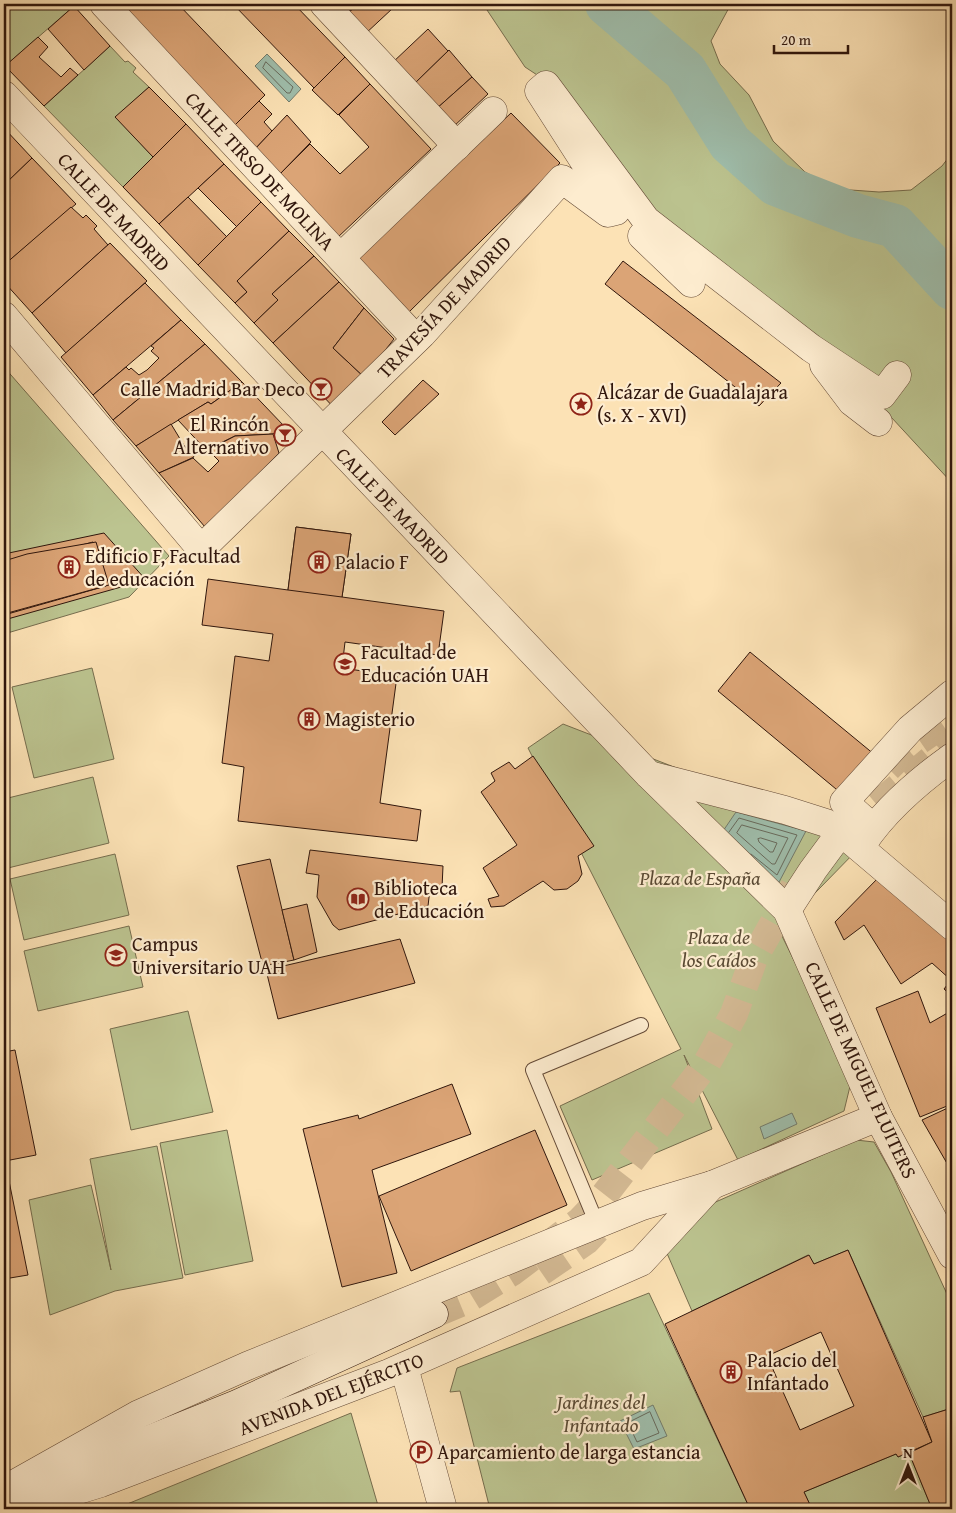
<svg xmlns="http://www.w3.org/2000/svg" width="956" height="1513" viewBox="0 0 956 1513" font-family="'Gentium Book Plus',serif">
	<style>
		.green { fill: #bcc490; stroke: #766d4e }
		.water { fill: #9fbeac; stroke: #737b6c }
		.lines { fill: none; stroke-linecap: round; stroke-linejoin: round }
		.shore { stroke: #686a5c; stroke-width: 1 }
		.river { stroke: #9fbeac; stroke-width: 44 }
		.building { fill: #dba476; stroke: #30160c; fill-rule: evenodd }
		.secondary-tunnel { stroke: #d3b993; stroke-width: 28; stroke-dasharray: 28 14; stroke-linecap: butt }
		.lane-casing { stroke: #634936; stroke-width: 16 }
		.street-casing { stroke: #634936; stroke-width: 29 }
		.secondary-casing { stroke: #30160c; stroke-width: 29 }
		.lane { stroke: #fdeccf; stroke-width: 14 }
		.street { stroke: #fdeccf; stroke-width: 28 }
		.secondary { stroke: #fdeccf; stroke-width: 28 }
		.labels { text-anchor: middle; stroke-width: 4.5; stroke-linejoin: round; paint-order: stroke }
		.street-label { font-size: 20px; fill: #30160c; stroke: #fdeccf }
		.poi-label { font-size: 20px; fill: #30160c; stroke: #fdeccf; text-anchor: start }
		.park-label { font-size: 20px; font-style: italic; fill: #5a4a34; stroke: #fdeccf }
	</style>
	<rect width="100%" height="100%" fill="#fce2b5"/>
	<filter id="stains"><feTurbulence type="fractalNoise" baseFrequency=".004" numOctaves="4"/><feColorMatrix values="0 0 0 0 .2 0 0 0 0 .09 0 0 0 0 .02 0 0 0 .5 -.17"/></filter>
	<radialGradient id="worn" r=".72"><stop offset=".6" stop-color="#630" stop-opacity="0"/><stop offset="1" stop-color="#630" stop-opacity=".3"/></radialGradient>
	<!-- green -->
	<g class="green">
		<polygon points="4,4 72,4 74,6 5,66"/>
		<polygon points="483,4 731,4 711,41 720,64 749,95 773,141 805,172 837,189 879,192 911,190 942,166 952,153 952,483 843,365 623,185 572,98 525,67"/>
		<polygon points="110,46 125,62 128,61 136,68 133,72 149,87 116,117 153,157 123,187 44,106"/>
		<polygon points="4,367 169,556 129,597 4,634"/>
		<polygon points="92,668 114,759 34,778 12,687"/>
		<polygon points="563,724 785,810 859,848 779,930 852,1078 844,1111 738,1160 684,1055 712,1129 592,1180 560,1106 681,1049 528,748"/>
		<polygon points="93,777 109,843 4,869 4,799"/>
		<polygon points="115,854 129,915 24,940 10,879"/>
		<polygon points="129,926 143,987 38,1011 24,951"/>
		<polygon points="188,1011 213,1112 131,1130 110,1029"/>
		<polygon points="227,1130 253,1261 185,1275 160,1143"/>
		<polygon points="856,1140 874,1142 891,1172 952,1305 952,1408 923,1417 848,1250 814,1264 808,1255 692,1311 666,1251 702,1208"/>
		<polygon points="157,1146 183,1278 115,1291 50,1315 29,1200 91,1185 111,1270 90,1159"/>
		<polygon points="649,1293 750,1509 490,1509 460,1391 450,1392 457,1368"/>
		<polygon points="351,1413 379,1509 115,1509"/>
		<polygon points="909,1453 932,1509 812,1509 804,1492 896,1454 898,1457"/>
	</g>
	<!-- water -->
	<g class="water">
		<polygon points="267,54 301,89 289,102 255,66"/>
		<polygon points="736,812 806,831 778,884 721,834"/>
		<polygon points="792,1113 797,1124 764,1139 760,1127"/>
		<polygon points="653,1405 667,1436 634,1449 620,1421"/>
	</g>
	<g class="lines">
		<!-- shore -->
		<g class="shore">
			<polygon points="266,62 293,87 290,93 287,93 263,68"/>
			<polygon points="742,825 788,838 775,864 772,864 737,833"/>
			<polyline points="729,832 739,818 797,835 777,875 751,854"/>
			<polygon points="761,838 777,843 773,852 770,852 759,842 758,839"/>
			<polygon points="650,1412 659,1433 637,1442 628,1423"/>
		</g>
		<!-- river -->
		<polyline class="river" points="607,4 685,71 730,143 776,184 858,216 895,226 952,288"/>
	</g>
	<!-- building -->
	<g class="building">
		<polygon points="124,4 178,4 265,95 234,126 120,7"/>
		<polygon points="233,4 294,4 345,57 314,88"/>
		<polygon points="334,4 358,4 345,16"/>
		<polygon points="358,4 389,4 393,8 364,35 345,16"/>
		<polygon points="74,6 110,46 84,70 48,29"/>
		<polygon points="428,29 448,51 412,86 391,64"/>
		<polygon points="38,37 48,47 39,57 61,77 70,68 78,75 44,106 5,66"/>
		<polygon points="449,50 472,77 435,110 412,86"/>
		<polygon points="345,57 370,84 338,115 312,90"/>
		<polygon points="472,77 488,94 452,128 435,110"/>
		<polygon points="370,84 431,149 337,238 279,175 310,144 340,174 369,147 339,115"/>
		<polygon points="149,87 186,124 153,157 115,117"/>
		<polygon points="259,101 272,114 264,122 272,131 255,149 234,126"/>
		<polygon points="511,113 560,163 409,312 357,258"/>
		<polygon points="287,115 311,142 279,175 255,149"/>
		<polygon points="186,124 224,164 159,224 123,187"/>
		<polygon points="4,128 32,158 4,185"/>
		<polygon points="32,158 76,204 4,265 4,185"/>
		<polygon points="224,164 261,202 237,227 198,188"/>
		<polygon points="188,197 227,237 198,265 159,224"/>
		<polygon points="261,202 289,231 237,281 247,292 235,303 198,265"/>
		<polygon points="71,207 83,218 86,215 97,226 94,229 108,245 32,313 4,282 4,265"/>
		<polygon points="289,231 314,256 272,294 278,300 254,323 235,303 247,292 237,281"/>
		<polygon points="110,243 147,281 66,353 32,313"/>
		<polygon points="314,256 339,282 273,343 254,323 278,300 272,294"/>
		<polygon points="623,261 781,383 759,406 605,284"/>
		<polygon points="339,282 364,308 333,348 364,377 337,411 273,343"/>
		<polygon points="145,283 181,320 93,395 61,357"/>
		<polygon points="364,308 394,339 364,377 333,348"/>
		<polygon points="181,320 205,344 113,420 93,395 126,367 129,370 131,368 139,375 147,370 159,358 151,351 154,348 151,346"/>
		<polygon points="205,344 242,382 211,404 208,402 136,446 113,420"/>
		<polygon points="423,380 439,394 395,435 382,422"/>
		<polygon points="242,382 284,426 273,434 235,436 206,450 178,420 208,402 211,404"/>
		<polygon points="171,424 185,447 189,447 194,457 159,473 136,446"/>
		<polygon points="273,434 279,453 205,527 159,473 193,458 208,472 219,461 208,450 235,436"/>
		<polygon points="296,527 351,534 342,597 444,611 438,655 345,642 342,668 397,676 380,803 421,810 417,841 238,821 244,767 222,763 235,656 269,661 273,634 202,625 208,579 288,590"/>
		<polygon points="296,527 351,534 342,597 288,590"/>
		<polygon points="104,533 146,580 4,620 4,554"/>
		<polygon points="93,542 106,586 4,615 4,566"/>
		<polygon points="96,542 109,585 4,614 4,561 27,554"/>
		<polygon points="750,652 875,755 842,794 718,691"/>
		<polygon points="533,756 594,846 578,856 582,874 578,881 567,889 554,890 543,881 504,906 491,907 488,899 499,896 483,868 517,845 481,792 495,781 491,773 509,762 515,769"/>
		<polygon points="310,850 443,866 442,888 430,889 428,906 339,930 333,925 317,897 319,875 306,873"/>
		<polygon points="270,859 294,960 263,966 237,866"/>
		<polygon points="880,876 952,937 952,996 944,989 951,980 932,963 901,984 864,925 844,940 835,922"/>
		<polygon points="307,904 317,952 294,960 282,910"/>
		<polygon points="400,939 415,983 278,1019 266,970"/>
		<polygon points="918,991 930,1023 951,1011 952,1012 952,1104 920,1117 876,1008"/>
		<polygon points="15,1050 36,1155 5,1161 28,1275 4,1279 4,1052"/>
		<polygon points="452,1084 471,1134 372,1170 397,1273 342,1287 303,1129 358,1115 359,1119"/>
		<polygon points="952,1106 952,1172 922,1120"/>
		<polygon points="535,1130 567,1205 411,1271 379,1196"/>
		<path d="M848,1250L932,1442L898,1457L896,1454L804,1492L812,1509H750L665,1324L809,1255L814,1264ZM821,1332L854,1406L800,1430L767,1356Z"/>
		<polygon points="952,1408 952,1509 932,1509 909,1453 932,1442 923,1417"/>
	</g>
	<g class="lines">
		<!-- secondary-tunnel -->
		<g class="secondary-tunnel">
			<polyline points="888,768 907,749 952,718"/>
			<polyline points="849,836 864,816 952,742"/>
			<polyline points="541,1272 586,1241 605,1221"/>
			<polyline points="434,1314 463,1302 512,1272 580,1221 602,1198 707,1063 734,1014 754,958 794,887"/>
		</g>
		<!-- lane casing -->
		<g class="lane-casing">
			<polyline id="lane" points="597,1224 533,1070 641,1025"/>
		</g>
		<!-- street casing -->
		<g class="street-casing">
			<g id="street">
				<polyline points="104,4 416,339"/>
				<polyline points="324,4 457,146"/>
				<polyline points="4,95 649,775 787,910 878,1117 952,1255"/>
				<polyline points="642,236 691,283"/>
				<polyline points="341,257 493,111"/>
				<polyline points="4,316 201,549 422,334 562,179 608,213 616,211 539,91 546,85 646,220 811,348 882,395 897,375"/>
				<polyline points="824,365 852,402 878,422"/>
				<polyline points="649,775 785,810 826,823 841,832 952,926"/>
				<polyline points="873,828 844,802 910,729 952,694"/>
				<path d="M863,843C885,810 920,780 952,757"/>
				<polyline points="787,910 813,870 841,832"/>
				<polyline points="404,1367 443,1509"/>
				<polyline points="11,1486 139,1414 247,1366 642,1206 712,1185 878,1117"/>
				<polyline points="4,1509 62,1495 101,1483 389,1373 641,1262 712,1185"/>
			</g>
		</g>
		<!-- secondary casing -->
		<g class="secondary-casing">
			<polyline id="secondary" points="4,1498 237,1404 434,1314"/>
		</g>
		<!-- lane -->
		<use href="#lane" class="lane"/>
		<!-- street -->
		<use href="#street" class="street"/>
		<!-- secondary -->
		<use href="#secondary" class="secondary"/>
	</g>
	<!-- icons -->
	<defs>
		<g id="bar-ring" transform="scale(1.125)"><circle r="9.5" fill="#fdeccf" stroke="#8f2418" stroke-width="1.5"/><path d="M-6-5H6L.8 .8V4.5H3.5V6h-7V4.5H-.8V.8Z" fill="#8f2418"/></g>
		<g id="sight-ring" transform="scale(1.125)"><circle r="9.5" fill="#fdeccf" stroke="#8f2418" stroke-width="1.5"/><path d="M0-6L1.8-2.2L6-1.7L2.9 1.2L3.7 5.4L0 3.3L-3.7 5.4L-2.9 1.2L-6-1.7L-1.8-2.2Z" fill="#8f2418"/></g>
		<g id="building-ring" transform="scale(1.125)"><circle r="9.5" fill="#fdeccf" stroke="#8f2418" stroke-width="1.5"/><path d="M-4-6H4V6H1V3H-1V6H-4ZM-2.5-4.3h1.7v1.8h-1.7ZM.8-4.3h1.7v1.8H.8ZM-2.5-1h1.7V.8h-1.7ZM.8-1h1.7V.8H.8Z" fill="#8f2418"/></g>
		<g id="university-ring" transform="scale(1.125)"><circle r="9.5" fill="#fdeccf" stroke="#8f2418" stroke-width="1.5"/><path d="M0-5L7-2L0 1L-7-2ZM-4 1L0 2.5L4 1V4Q0 6-4 4Z" fill="#8f2418"/></g>
		<g id="library-ring" transform="scale(1.125)"><circle r="9.5" fill="#fdeccf" stroke="#8f2418" stroke-width="1.5"/><path d="M-6-4Q-3-5.5-.7-3.5V5Q-3 3-6 4ZM6-4Q3-5.5 .7-3.5V5Q3 3 6 4Z" fill="#8f2418"/></g>
		<g id="parking-ring" transform="scale(1.125)"><circle r="9.5" fill="#fdeccf" stroke="#8f2418" stroke-width="1.5"/><path d="M-3.5-5.5H1a3.5 3.5 0 0 1 0 7H-1V5.5H-3.5ZM-1-3.4V-.6H.8a1.4 1.4 0 0 0 0-2.8Z" fill="#8f2418"/></g>
	</defs>
	<g fill-rule="evenodd">
		<use href="#bar-ring" x="321" y="389"/>
		<use href="#sight-ring" x="581" y="404"/>
		<use href="#bar-ring" x="285" y="435"/>
		<use href="#building-ring" x="319" y="562"/>
		<use href="#building-ring" x="69" y="567"/>
		<use href="#university-ring" x="345" y="664"/>
		<use href="#building-ring" x="309" y="719"/>
		<use href="#library-ring" x="358" y="899"/>
		<use href="#university-ring" x="116" y="955"/>
		<use href="#building-ring" x="731" y="1372"/>
		<use href="#parking-ring" x="421" y="1452"/>
	</g>
	<g class="labels">
		<!-- street labels -->
		<g class="street-label">
			<text transform="translate(260 171) rotate(47)" y="7">CALLE TIRSO DE MOLINA</text>
			<text transform="translate(114 212) rotate(47)" y="7">CALLE DE MADRID</text>
			<text transform="translate(444 307) rotate(-47)" y="7">TRAVESÍA DE MADRID</text>
			<text transform="translate(393 506) rotate(46)" y="7">CALLE DE MADRID</text>
			<text transform="translate(861 1070) rotate(65)" y="7">CALLE DE MIGUEL FLUITERS</text>
			<text transform="translate(331 1394) rotate(-21)" y="7">AVENIDA DEL EJÉRCITO</text>
		</g>
		<!-- poi labels -->
		<g class="poi-label">
			<text x="305" y="396" text-anchor="end">Calle Madrid Bar Deco</text>
			<text x="597" y="399">Alcázar de Guadalajara<tspan x="597" dy="23">(s. X - XVI)</tspan></text>
			<text x="269" y="431" text-anchor="end">El Rincón<tspan x="269" dy="23">Alternativo</tspan></text>
			<text x="85" y="563">Edificio F, Facultad<tspan x="85" dy="23">de educación</tspan></text>
			<text x="335" y="569">Palacio F</text>
			<text x="361" y="659">Facultad de<tspan x="361" dy="23">Educación UAH</tspan></text>
			<text x="325" y="726">Magisterio</text>
			<text x="374" y="895">Biblioteca<tspan x="374" dy="23">de Educación</tspan></text>
			<text x="132" y="951">Campus<tspan x="132" dy="23">Universitario UAH</tspan></text>
			<text x="747" y="1367">Palacio del<tspan x="747" dy="23">Infantado</tspan></text>
			<text x="437" y="1459">Aparcamiento de larga estancia</text>
		</g>
		<!-- park labels -->
		<g class="park-label">
			<text x="700" y="885">Plaza de España</text>
			<text x="719" y="944">Plaza de<tspan x="719" dy="23">los Caídos</tspan></text>
			<text x="601" y="1409">Jardines del<tspan x="601" dy="23">Infantado</tspan></text>
		</g>
	</g>
	<!-- margin -->
	<rect width="956" height="1513" fill="none" stroke="#fce2b5" stroke-width="20"/>
	<rect x="5" y="5" width="946" height="1503" fill="none" stroke="#30160c" stroke-width="2.5"/>
	<rect x="10" y="10" width="936" height="1493" fill="none" stroke="#30160c"/>
	<!-- north arrow -->
	<g transform="translate(908 1466)" stroke="#fdeccf" stroke-width="4" paint-order="stroke">
	<path d="M0-4L9 19L0 12L-9 19Z" fill="#30160c"/>
	<text y="-8" font-size="14" font-weight="bold" text-anchor="middle" fill="#30160c">N</text>
	</g>
	<!-- scale -->
	<path d="M774 45v8h74v-8" fill="none" stroke="#30160c" stroke-width="2.5"/>
	<text x="781" y="45" font-size="15" fill="#30160c" stroke="#fdeccf" stroke-width="4" paint-order="stroke">20 m</text>
	<rect width="100%" height="100%" filter="url(#stains)"/>
	<rect width="100%" height="100%" fill="url(#worn)"/>
</svg>
